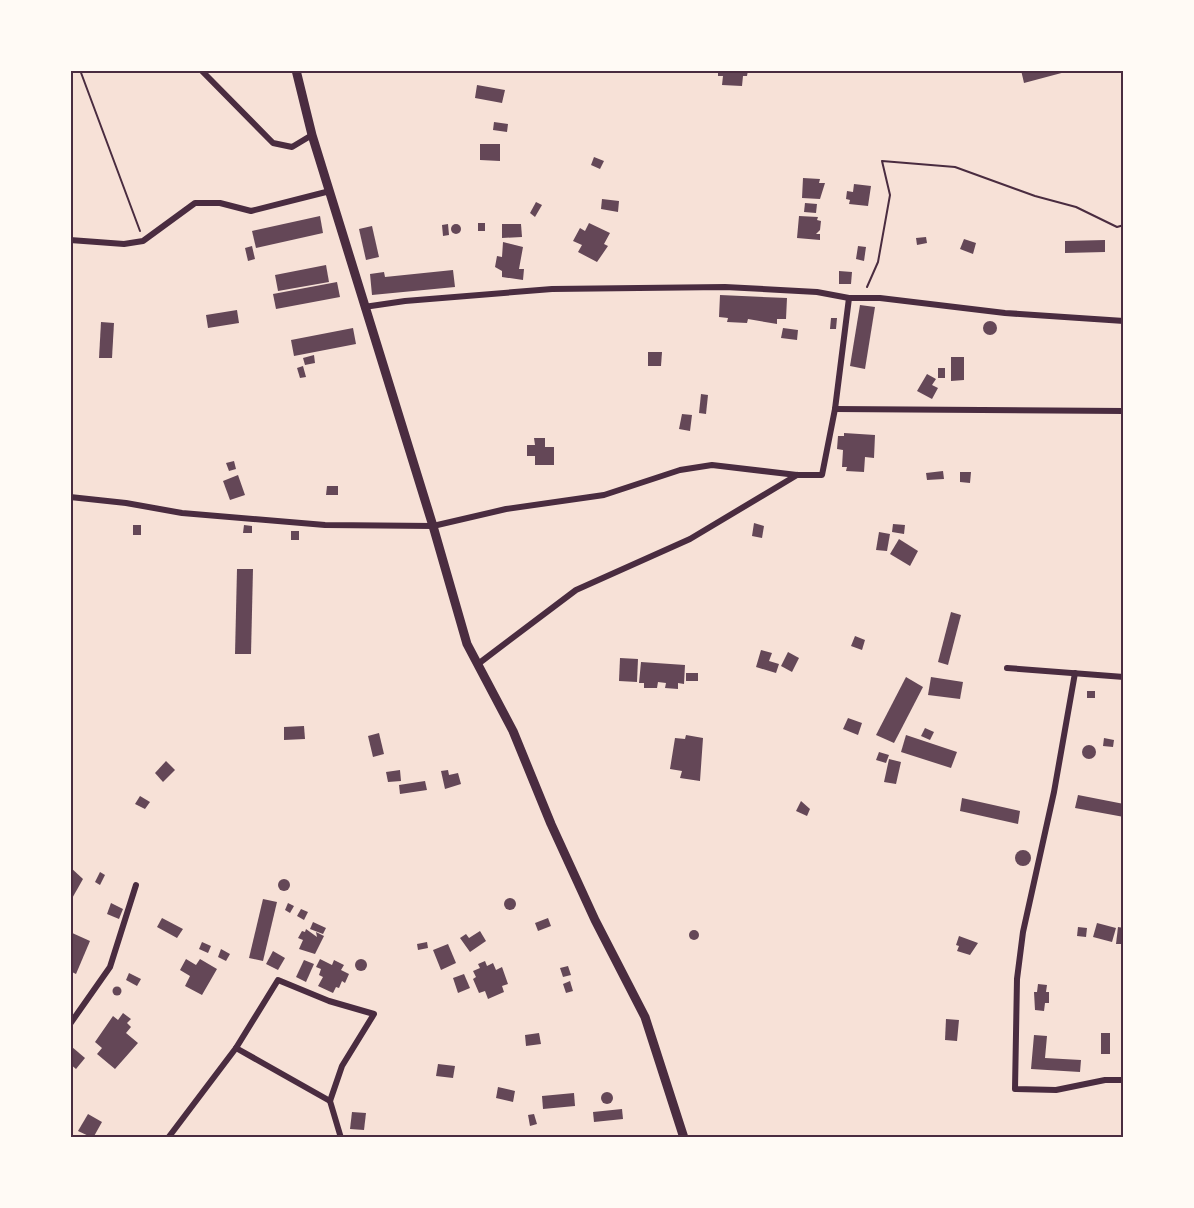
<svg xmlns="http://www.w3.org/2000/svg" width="1194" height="1208" viewBox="0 0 1194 1208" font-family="Roboto,sans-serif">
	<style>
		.building { fill: #644757 }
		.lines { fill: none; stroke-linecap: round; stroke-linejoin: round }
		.path { stroke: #4a2c40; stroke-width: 2 }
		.minor { stroke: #4a2c40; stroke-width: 6 }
		.tertiary { stroke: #4a2c40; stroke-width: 9 }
		.neatline { fill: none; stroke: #4a2c40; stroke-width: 2 }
	</style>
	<rect width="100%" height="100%" fill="#f7e1d7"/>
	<!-- building -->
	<g class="building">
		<polygon points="718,70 748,70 747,76 743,76 742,86 722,85 723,76 718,76"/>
		<polygon points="1021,70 1069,70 1069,71 1024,83"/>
		<polygon points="477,85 505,90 502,103 475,98"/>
		<polygon points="494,122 508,124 507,132 493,130"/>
		<polygon points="480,144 500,144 500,161 480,160"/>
		<polygon points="594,157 604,161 600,169 591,165"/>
		<polygon points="803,178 820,179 819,183 825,183 820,199 802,198"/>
		<polygon points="854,184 871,186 868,206 849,204 850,200 846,199 847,191 853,192"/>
		<polygon points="602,199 619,201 618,212 601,209"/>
		<polygon points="536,202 542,205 535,217 530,213"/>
		<polygon points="805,203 817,204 816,213 804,212"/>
		<polygon points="320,216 323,233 256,248 252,231"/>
		<polygon points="799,216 818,217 817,220 821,221 820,230 816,234 820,234 820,240 797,238"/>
		<rect x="478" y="223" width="7" height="8"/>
		<polygon points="589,223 610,233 604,244 608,246 597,262 578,252 582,245 573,241 580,228 585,231"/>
		<circle cx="456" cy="229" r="5"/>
		<polygon points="448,224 449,235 443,236 442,225"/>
		<polygon points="502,224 521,224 522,237 502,238"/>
		<polygon points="372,226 379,257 366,260 359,229"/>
		<polygon points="926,237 927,243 917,245 916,238"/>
		<polygon points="964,239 976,243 973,254 960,249"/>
		<polygon points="1105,240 1105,252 1065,253 1065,241"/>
		<polygon points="503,242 523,247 519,269 524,269 523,280 502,277 502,271 495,267 497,256 502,257"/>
		<polygon points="252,246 255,259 248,261 245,248"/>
		<polygon points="858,246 866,247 864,261 856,259"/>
		<polygon points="326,265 329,282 278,291 275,275"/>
		<polygon points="453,270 455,287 372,295 370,274 384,272 385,277"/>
		<polygon points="839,271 852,272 851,284 839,284"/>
		<polygon points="337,282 340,297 276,309 273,294"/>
		<polygon points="720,295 787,298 786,319 777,319 777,324 748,319 747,323 727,322 728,318 719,317"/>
		<polygon points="860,305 875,307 865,369 850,366"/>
		<polygon points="237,310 239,323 208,328 206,315"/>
		<polygon points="831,318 837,318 836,329 830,329"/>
		<circle cx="990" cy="328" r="7"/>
		<polygon points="101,322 114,323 112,358 99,358"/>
		<polygon points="353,328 356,344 294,356 291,340"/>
		<polygon points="783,328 798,330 797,340 781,338"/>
		<polygon points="648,352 662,352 661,366 648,366"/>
		<polygon points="314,355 315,363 305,365 303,358"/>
		<polygon points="951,357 964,357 964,380 951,381"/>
		<polygon points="303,366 306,377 300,378 297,368"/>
		<rect x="938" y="368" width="7" height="10"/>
		<polygon points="927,374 936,379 932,385 938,388 932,399 917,391"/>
		<polygon points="701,394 708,395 706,414 699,413"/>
		<polygon points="682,414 692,415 690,431 679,429"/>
		<polygon points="844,433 875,435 874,458 865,457 864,472 846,471 847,467 842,467 843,450 837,449 838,436 844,436"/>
		<polygon points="534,438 545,438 545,447 554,447 554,465 535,465 535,456 527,456 527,445 535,445"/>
		<polygon points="234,461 236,469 229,471 226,463"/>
		<polygon points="943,471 944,479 927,480 926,473"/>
		<polygon points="960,472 971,472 970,483 960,482"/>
		<polygon points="238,475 245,495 230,500 223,481"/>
		<polygon points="327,486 338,486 338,495 326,495"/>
		<polygon points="754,523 764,526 762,538 752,536"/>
		<polygon points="893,524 905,525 904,534 892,532"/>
		<rect x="133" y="525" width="8" height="10"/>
		<polygon points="244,525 252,526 252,533 243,533"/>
		<rect x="291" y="531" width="8" height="9"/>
		<polygon points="879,532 890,534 887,551 876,550"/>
		<polygon points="899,539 918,551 910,566 890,554"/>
		<polygon points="237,569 253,569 251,654 235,654"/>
		<polygon points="951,612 961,615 948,665 938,662"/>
		<polygon points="855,636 865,640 862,650 851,646"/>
		<polygon points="761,650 772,653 769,661 779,664 776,673 756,667"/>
		<polygon points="788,652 799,658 792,672 781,666"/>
		<polygon points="620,658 638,659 637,682 619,681"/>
		<polygon points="641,662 685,665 684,684 678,683 678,689 665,688 666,683 658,682 657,688 644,688 644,683 639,683"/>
		<rect x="686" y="673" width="12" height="8"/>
		<polygon points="906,677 923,687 894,743 876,735"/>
		<polygon points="931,677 963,682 960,699 928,695"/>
		<rect x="1087" y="691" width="8" height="7"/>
		<polygon points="848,718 862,723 858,735 843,729"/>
		<polygon points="304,726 305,739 284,740 284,727"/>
		<polygon points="925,728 934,732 930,740 921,736"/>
		<polygon points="379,733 384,754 373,757 368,736"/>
		<polygon points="686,735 703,738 700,781 680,778 682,771 670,769 675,738 685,739"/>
		<polygon points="906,735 957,752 951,768 901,752"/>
		<polygon points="1104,738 1114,740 1113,747 1103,746"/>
		<circle cx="1089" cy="752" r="7"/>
		<polygon points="879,752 889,755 886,763 876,760"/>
		<polygon points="889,759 901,762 896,784 884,782"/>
		<polygon points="166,761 175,770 163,782 155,773"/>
		<polygon points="400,770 401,781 388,782 386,772"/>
		<polygon points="448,770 449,775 458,773 461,784 445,789 441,771"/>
		<polygon points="425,781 427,790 400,794 399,785"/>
		<polygon points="1078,795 1124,804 1124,817 1075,808"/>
		<polygon points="140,796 150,802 145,809 135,804"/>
		<polygon points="962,798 1020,811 1018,824 960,811"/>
		<polygon points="801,801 810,809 807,816 796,811"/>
		<circle cx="1023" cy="858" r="8"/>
		<polygon points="70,867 83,879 70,902"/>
		<polygon points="100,872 105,875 100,885 95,882"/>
		<circle cx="284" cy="885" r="6"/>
		<circle cx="510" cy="904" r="6"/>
		<polygon points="263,899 277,902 263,961 249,958"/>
		<polygon points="111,903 123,909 119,919 107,914"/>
		<polygon points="288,903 294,906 290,913 285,910"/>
		<polygon points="301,909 308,912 304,920 297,916"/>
		<polygon points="162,918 183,929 177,938 157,927"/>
		<polygon points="548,918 551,926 538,931 535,923"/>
		<polygon points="313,922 326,928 323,934 310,929"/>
		<polygon points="1097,923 1116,928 1112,942 1093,937"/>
		<polygon points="1078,927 1087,928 1086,937 1077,936"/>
		<polygon points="1118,927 1124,928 1124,944 1116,944"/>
		<polygon points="306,929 317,937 316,932 324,936 315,954 299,949 303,940 298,938 302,931 305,932"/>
		<circle cx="694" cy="935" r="5"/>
		<polygon points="480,931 486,941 470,952 460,938 466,934 469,938"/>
		<polygon points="70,932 90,941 76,974 70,971"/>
		<polygon points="959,936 978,943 970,955 957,951 959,946 956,945"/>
		<polygon points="202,942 211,946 208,953 199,949"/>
		<polygon points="427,942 428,948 418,950 417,944"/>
		<polygon points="448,944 456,963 441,970 433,950"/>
		<polygon points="221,949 230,954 226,961 218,957"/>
		<polygon points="273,951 285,958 278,970 266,964"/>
		<circle cx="361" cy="965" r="6"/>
		<polygon points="186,959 196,965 200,959 217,969 202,995 185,986 190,976 180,970"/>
		<polygon points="320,959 332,965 334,960 344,965 341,970 349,974 345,983 342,981 339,988 336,987 333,993 318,986 323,977 319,975 321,969 316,967"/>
		<polygon points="304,960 314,964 306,982 296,977"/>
		<polygon points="485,961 487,966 493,963 496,970 502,967 508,984 502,986 504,992 488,999 485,991 479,993 473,979 476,977 473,971 480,968 478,964"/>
		<polygon points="568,966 571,975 563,977 560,968"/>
		<polygon points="129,973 141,979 137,986 126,980"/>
		<polygon points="464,974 470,988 458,993 453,978"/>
		<polygon points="570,981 573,991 566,993 563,984"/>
		<polygon points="1038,984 1047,985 1046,992 1049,992 1049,1003 1045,1003 1044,1011 1035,1010 1034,992 1037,992"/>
		<circle cx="117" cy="991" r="4.5"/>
		<polygon points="123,1013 131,1019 127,1023 131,1027 126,1033 138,1043 115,1069 97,1054 102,1048 95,1042 113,1016 118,1020"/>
		<polygon points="946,1019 959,1020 957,1041 945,1040"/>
		<polygon points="539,1033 541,1044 526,1046 525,1035"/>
		<rect x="1101" y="1033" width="9" height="21"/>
		<polygon points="1034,1035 1047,1036 1045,1058 1081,1060 1080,1072 1031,1069"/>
		<polygon points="72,1047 85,1058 76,1069 70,1064"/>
		<polygon points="438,1064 455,1066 453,1078 436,1076"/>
		<polygon points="498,1087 515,1091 513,1102 496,1098"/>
		<circle cx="607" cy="1098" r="6"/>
		<polygon points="574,1093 575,1106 543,1109 542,1096"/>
		<polygon points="622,1109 623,1119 594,1122 593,1112"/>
		<polygon points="352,1112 366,1113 364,1130 350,1129"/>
		<polygon points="88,1114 102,1122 93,1138 78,1131"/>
		<polygon points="534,1114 537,1124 530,1126 528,1115"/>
	</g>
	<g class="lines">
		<!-- path -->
		<g class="path">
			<polyline points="80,70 140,231"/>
			<polyline points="867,287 878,262 890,195 882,161 955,167 1035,196 1076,207 1117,227 1124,225"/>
		</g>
		<!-- minor -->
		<g class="minor">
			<polyline points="201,70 273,143 292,147 312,135"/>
			<polyline points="70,240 124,244 143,241 195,203 220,203 251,211 330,191"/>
			<polyline points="364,307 405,301 552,289 725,287 817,292 849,298 880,298 1005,313 1124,321"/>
			<polyline points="835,409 1124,411"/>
			<polyline points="70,497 126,503 182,513 325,525 433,526 506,509 604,495 680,470 712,465 797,475 822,475 835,409 849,298"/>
			<polyline points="478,664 576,590 690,539 797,475"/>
			<polyline points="1007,668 1124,677"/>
			<polyline points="1075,673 1054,792 1023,932 1017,979 1015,1089 1056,1090 1105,1080 1124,1080"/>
			<polyline points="70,1024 110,967 136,885"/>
			<polyline points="236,1048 330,1101"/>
			<polyline points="168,1138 236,1048 278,980 329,1001 374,1014 342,1066 330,1101 341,1138"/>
		</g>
		<!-- tertiary -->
		<polyline class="tertiary" points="296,70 312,135 433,526 467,644 513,731 551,824 595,920 645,1017 684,1138"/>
	</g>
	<!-- border -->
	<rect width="1194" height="1208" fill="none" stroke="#fffaf5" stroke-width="144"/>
	<rect x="72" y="72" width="1050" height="1064" class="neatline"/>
</svg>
